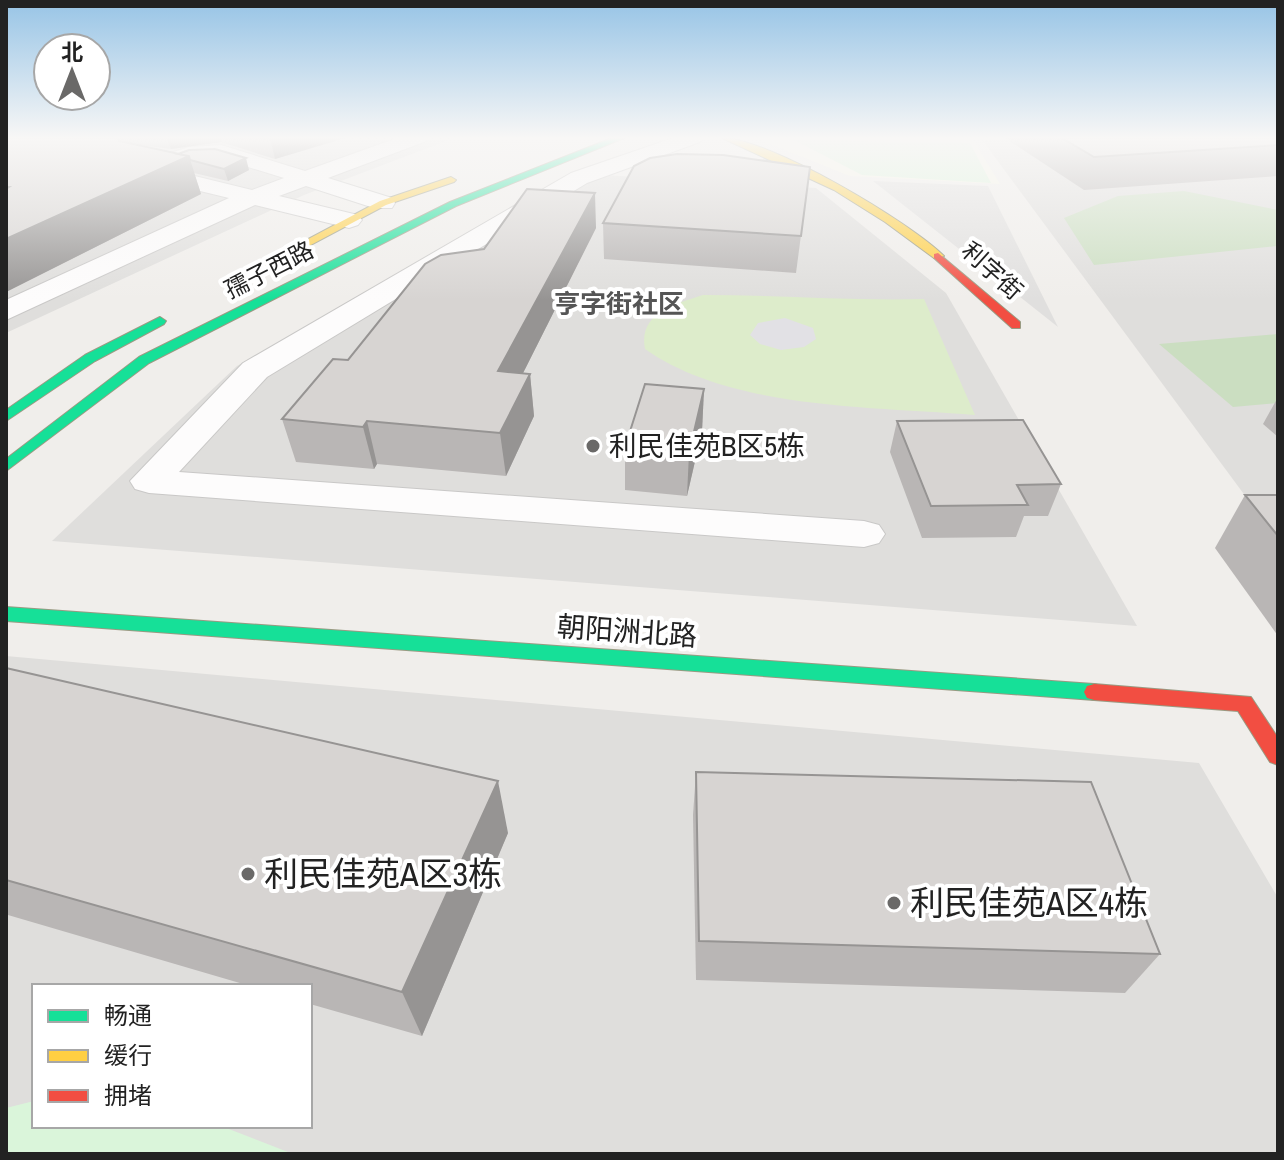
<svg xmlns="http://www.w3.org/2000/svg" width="1284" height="1160" viewBox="0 0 1284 1160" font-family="'Archivo Narrow','Noto Sans SC',sans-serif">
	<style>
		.residential { fill: #dfdedc; fill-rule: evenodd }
		.education { fill: #f8f7e8 }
		.grass { fill: #ddeccb }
		.forest { fill: #cbdec1 }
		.park { fill: #daf5da }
		.parking { fill: #e0dfde }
		.plaza { fill: #e2e1e5 }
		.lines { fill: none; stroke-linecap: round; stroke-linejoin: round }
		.street-casing { stroke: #c9c8c7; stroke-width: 2 }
		.fast-casing { stroke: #999a82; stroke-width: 2 }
		.slow-casing { stroke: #999a82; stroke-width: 2 }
		.jam-casing { stroke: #999a82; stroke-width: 2 }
		.street { fill: #fdfcfc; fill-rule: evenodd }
		.fast { fill: #16e098; fill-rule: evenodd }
		.slow { fill: #ffcf43; fill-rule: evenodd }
		.jam { fill: #f24e42; fill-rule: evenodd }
		.wall { fill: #b9b6b5 }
		.shaded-wall { fill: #969493 }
		.building { fill: #d7d4d2; stroke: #969493; stroke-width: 2 }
		.poi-dot { fill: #6a6968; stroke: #fff; stroke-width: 3 }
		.labels { text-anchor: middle; stroke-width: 8; stroke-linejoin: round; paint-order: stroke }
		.far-street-label { font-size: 24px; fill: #222; stroke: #fff }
		.far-quarter-label { font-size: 26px; font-weight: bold; fill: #555; stroke: #fff }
		.poi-label { font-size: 28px; fill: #222; stroke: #fff; text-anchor: start }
		.street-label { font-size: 28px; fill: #222; stroke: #fff }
		.near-poi-label { font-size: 34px; fill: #222; stroke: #fff; text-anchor: start }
	</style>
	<rect width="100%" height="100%" fill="#f0eeeb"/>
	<!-- residential -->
	<g class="residential">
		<polygon points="6,138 454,138 304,195 6,333"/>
		<polygon points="1033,138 1278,139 1278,518 1263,520 983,141"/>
		<polygon points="570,173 816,188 946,293 1137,626 52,541 237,366"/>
		<path d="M6,656L1199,763L1278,898V1154H6ZM34,986H310V1126H34Z"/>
	</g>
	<!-- education -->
	<polygon class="education" points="755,138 967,138 973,140 1000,184 850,176"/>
	<!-- grass -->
	<path class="grass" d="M703,295C777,295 850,301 924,299L975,415C871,406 732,410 645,349C638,313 675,304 703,295Z"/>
	<!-- forest -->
	<g class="forest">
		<polygon points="1184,191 1278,210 1278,246 1094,265 1064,218 1118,196"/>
		<polygon points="1278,334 1278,403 1233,407 1159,344"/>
	</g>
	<!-- park -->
	<g class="park">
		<polygon points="794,140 970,143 991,183 862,175"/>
		<polygon points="34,1101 34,1126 221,1126 293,1154 6,1154 6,1108"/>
	</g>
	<!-- parking -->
	<polygon class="parking" points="873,181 988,186 1058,327"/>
	<!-- plaza -->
	<polygon class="plaza" points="785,318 813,328 816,339 804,347 781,350 760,344 750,335 758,323"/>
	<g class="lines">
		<!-- street casing -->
		<g class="street-casing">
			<g id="street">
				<path d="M397,138H427L424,142L328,178L392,198L395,203L392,208H374L306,186L279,196L358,215L362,220L358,225L349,228L255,205L6,320V300L229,198L134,175L131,170L134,165L189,147L221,145L305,171ZM219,158L284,178L252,190L166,169L192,159Z"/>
				<polygon points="673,138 703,138 700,142 587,183 267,377 179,472 864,521 879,525 885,534 879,543 864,547 149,493 135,489 130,481 243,363 571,173"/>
			</g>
		</g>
		<!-- fast casing -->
		<g class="fast-casing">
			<g id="fast">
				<polygon points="612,138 624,138 456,206 149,363 6,471 6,459 139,357 450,202"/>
				<polygon points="160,317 166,321 164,324 95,361 6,421 6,410 85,355"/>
				<polygon points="6,607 1094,684 1101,686 1104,692 1101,698 1094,700 6,621"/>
			</g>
		</g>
		<!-- slow casing -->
		<g class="slow-casing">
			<g id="slow">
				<path d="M722,138C769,138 910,222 944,256L934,258L885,222L834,190Z"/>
				<polygon points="451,177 456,180 454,182 386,205 256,274 246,272 380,201"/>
			</g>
		</g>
		<!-- jam casing -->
		<g class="jam-casing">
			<g id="jam">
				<polygon points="938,253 1020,322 1020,328 1012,328 934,258 934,254"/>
				<polygon points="1094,684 1251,697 1278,738 1278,765 1270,762 1238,711 1094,700 1087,698 1084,692 1087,686"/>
			</g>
		</g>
		<!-- street -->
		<use href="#street" class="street"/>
		<!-- fast -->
		<use href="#fast" class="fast"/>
		<!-- slow -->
		<use href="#slow" class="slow"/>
		<!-- jam -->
		<use href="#jam" class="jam"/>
	</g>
	<!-- wall -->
	<g class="wall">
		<polygon points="6,138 345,138 275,159 221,142 171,149 140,145 249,170 228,181 194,173 201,194 6,292"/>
		<polygon points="1005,138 1278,138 1278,176 1084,190"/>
		<polygon points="810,167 796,273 604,259 603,223"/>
		<polygon points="596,228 523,373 530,374 534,416 506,476 377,464 374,469 296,462 282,419 484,249"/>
		<polygon points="704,389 702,431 687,496 625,490 625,447"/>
		<polygon points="1278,397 1278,437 1263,424"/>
		<polygon points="897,421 1061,484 1048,516 1024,516 1016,537 922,538 890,452"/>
		<polygon points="1245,495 1278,495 1278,636 1215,548"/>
		<polygon points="6,668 508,833 422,1036 310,1004 310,986 250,986 8,915 6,918"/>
		<polygon points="696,772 1160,954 1125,993 696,980 693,815"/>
	</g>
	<!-- shaded-wall -->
	<g class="shaded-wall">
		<polygon points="167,138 220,138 221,142 171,149"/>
		<polygon points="270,138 345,138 275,159"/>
		<polygon points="189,156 201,194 6,292 6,239"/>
		<polygon points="246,158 249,170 228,181 224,169"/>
		<polygon points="595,193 596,228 503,413 498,371"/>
		<polygon points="530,374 534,416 506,476 500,433"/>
		<polygon points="704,389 702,431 687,496 689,453"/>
		<polygon points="367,421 377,464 374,469 363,427"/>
		<polygon points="498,781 508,833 422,1036 402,992"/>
	</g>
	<!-- building -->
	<g class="building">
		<polygon points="6,138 118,138 119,141 189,156 6,239 6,189 9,187 6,187"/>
		<polygon points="1062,138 1278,138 1278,145 1094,157"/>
		<polygon points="215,149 246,158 224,169 190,160 189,156 178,154 189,150"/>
		<polygon points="677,154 723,155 810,167 801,236 603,223 634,166 650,158"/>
		<polygon points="527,189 595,193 498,371 530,374 500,433 367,421 363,427 282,419 333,359 348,360 425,264 441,255 484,249"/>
		<polygon points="645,384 704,389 689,453 625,447"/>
		<polygon points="1023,420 1061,484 1017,485 1028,505 931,506 897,421"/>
		<polygon points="1245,495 1278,495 1278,536"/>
		<polygon points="6,668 498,781 402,992 6,880"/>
		<polygon points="696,772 1091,782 1160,954 699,941"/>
	</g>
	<!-- sky -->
	<linearGradient id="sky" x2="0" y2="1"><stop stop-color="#97c4e6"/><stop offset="0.46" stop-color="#f8f7f6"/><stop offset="1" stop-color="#f8f7f6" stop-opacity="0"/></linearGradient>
	<rect width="1284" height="300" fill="url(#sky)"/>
	<!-- markers -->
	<g class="poi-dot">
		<circle cx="593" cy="446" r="8"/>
		<circle cx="248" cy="874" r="8"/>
		<circle cx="894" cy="903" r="8"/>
	</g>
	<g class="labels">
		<!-- far-street labels -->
		<g class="far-street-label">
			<text transform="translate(269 270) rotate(-27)" y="8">孺子西路</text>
			<text transform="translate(992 271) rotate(42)" y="8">利字街</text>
		</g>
		<!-- far-quarter labels -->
		<g class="far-quarter-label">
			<text x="619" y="313">亨字街社区</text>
		</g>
		<!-- poi labels -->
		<g class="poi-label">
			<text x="609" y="456">利民佳苑B区5栋</text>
		</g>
		<!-- street labels -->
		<g class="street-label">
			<text transform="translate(627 631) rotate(4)" y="10">朝阳洲北路</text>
		</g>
		<!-- near-poi labels -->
		<g class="near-poi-label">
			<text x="264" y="886">利民佳苑A区3栋</text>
			<text x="910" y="915">利民佳苑A区4栋</text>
		</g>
	</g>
	<!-- border -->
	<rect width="1284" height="1160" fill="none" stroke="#222222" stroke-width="16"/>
	<!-- legend -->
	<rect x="32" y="984" width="280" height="144" fill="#ffffff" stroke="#a7a7a7" stroke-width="2"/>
	<rect x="48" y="1010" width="40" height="12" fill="#16e098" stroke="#a7a7a7" stroke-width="2"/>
	<text x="104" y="1024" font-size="24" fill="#222222">畅通</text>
	<rect x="48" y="1050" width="40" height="12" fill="#ffcf43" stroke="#a7a7a7" stroke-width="2"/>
	<text x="104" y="1064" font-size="24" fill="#222222">缓行</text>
	<rect x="48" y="1090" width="40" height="12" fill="#f24e42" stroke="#a7a7a7" stroke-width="2"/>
	<text x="104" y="1104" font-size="24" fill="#222222">拥堵</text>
	<!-- north arrow -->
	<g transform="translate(72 72)"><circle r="38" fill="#ffffff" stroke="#a7a7a7" stroke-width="2"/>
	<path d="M0-6L14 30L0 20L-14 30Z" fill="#6a6968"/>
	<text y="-12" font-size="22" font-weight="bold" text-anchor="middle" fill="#222222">北</text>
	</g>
</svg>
